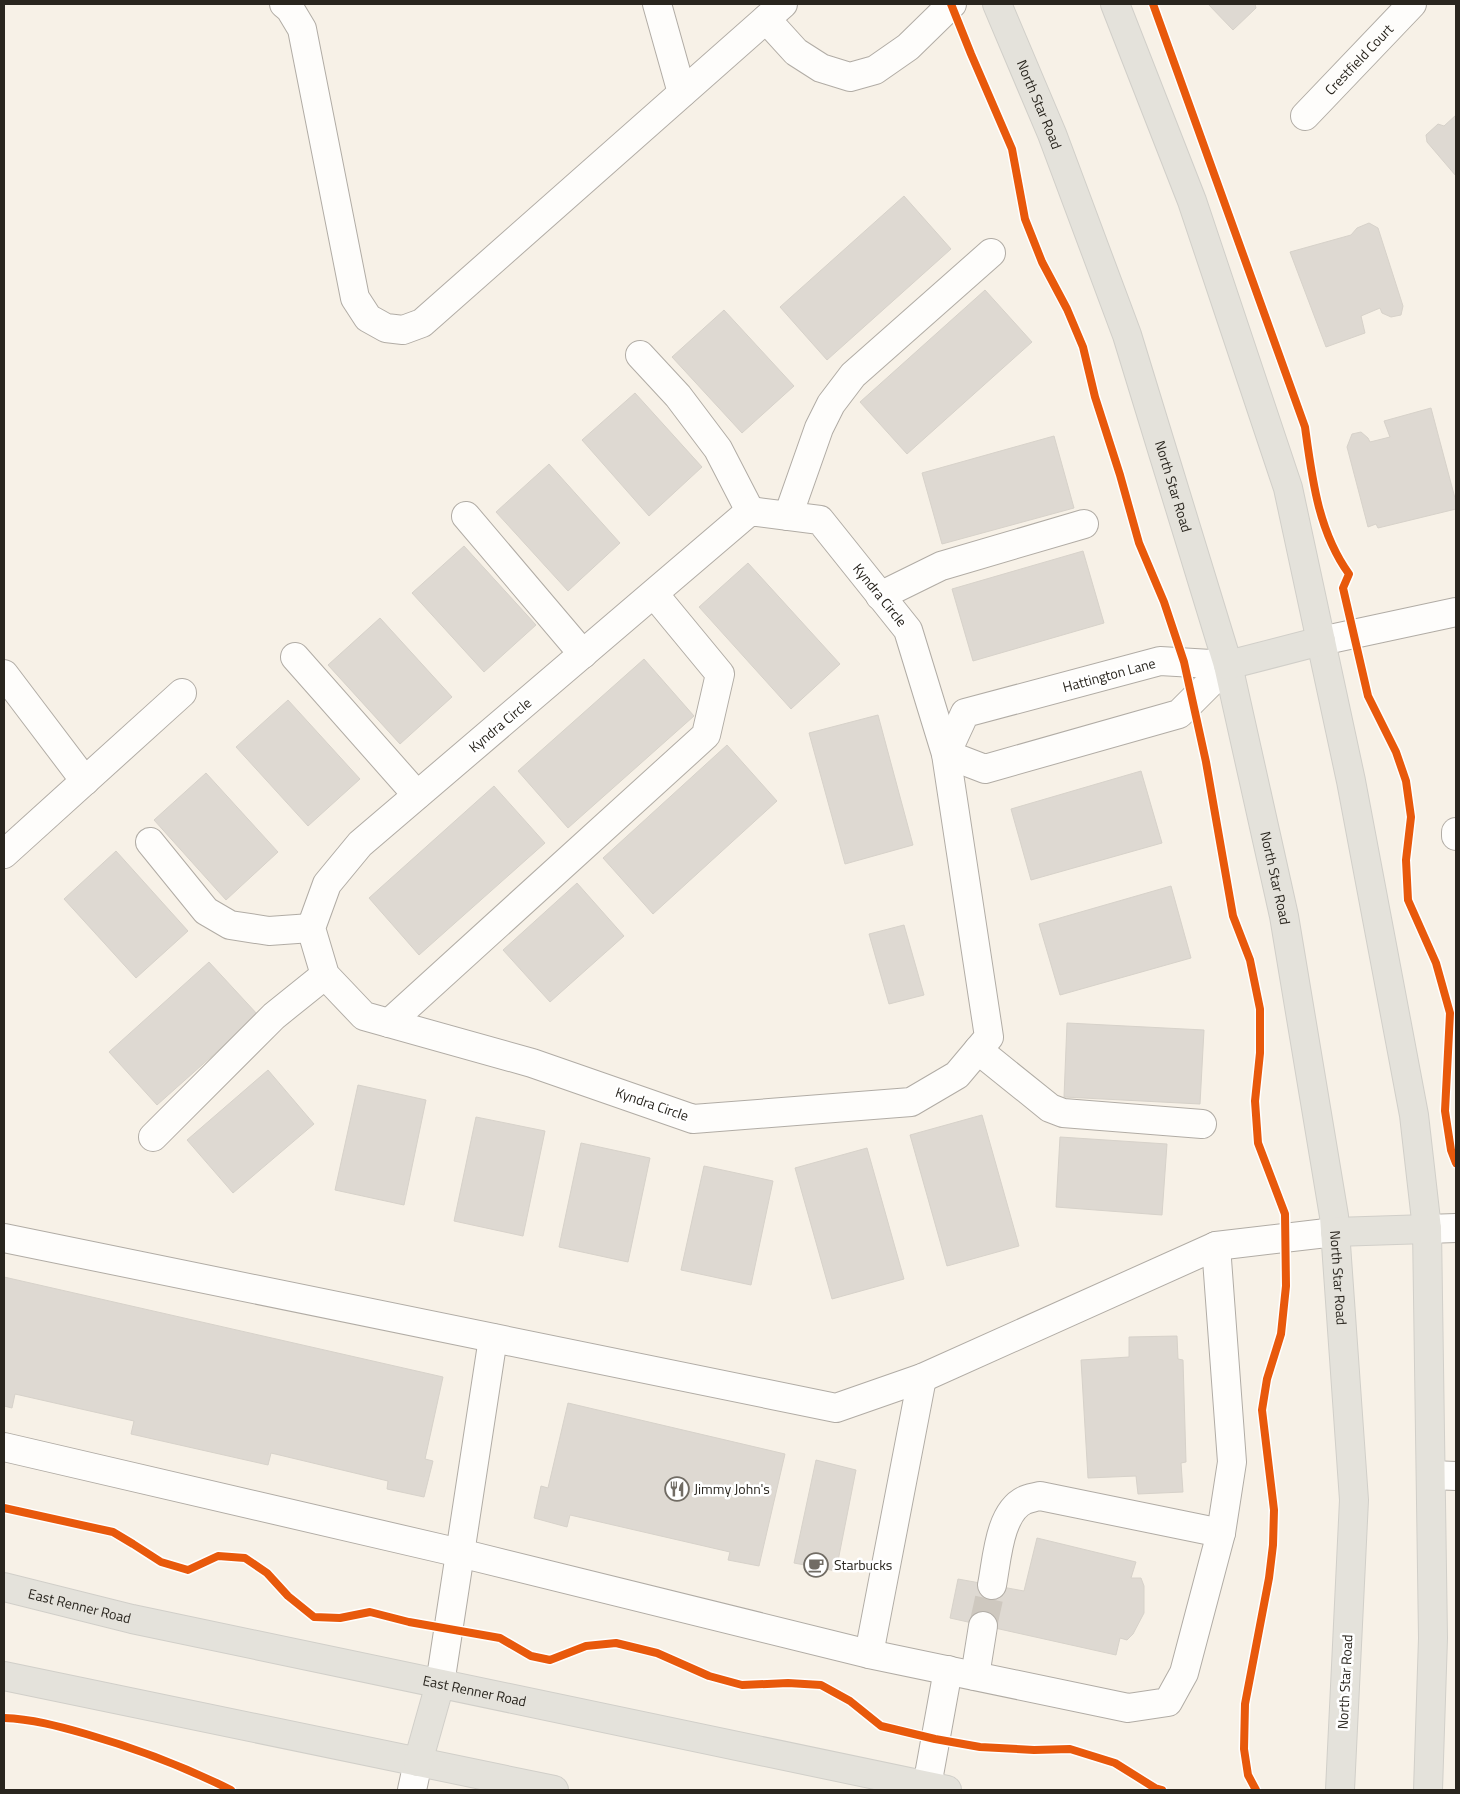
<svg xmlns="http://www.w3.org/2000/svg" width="1460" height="1794" viewBox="0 0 1460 1794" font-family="'Titillium Web',sans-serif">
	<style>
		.building { fill: #ded9d2; stroke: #d7d2ca }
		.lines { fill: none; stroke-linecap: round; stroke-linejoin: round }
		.minor-tunnel { stroke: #cec8bf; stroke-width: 28; stroke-dasharray: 28 14; stroke-linecap: butt }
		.minor-casing { stroke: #b1aca5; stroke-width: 30 }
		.major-casing { stroke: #d1cfc9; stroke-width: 30 }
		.minor { stroke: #fefdfb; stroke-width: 28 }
		.major { stroke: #e4e2db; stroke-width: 28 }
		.cycleway-casing { stroke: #fff; stroke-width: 11 }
		.cycleway { stroke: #e8590c; stroke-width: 8 }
		.labels { text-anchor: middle; stroke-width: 5; stroke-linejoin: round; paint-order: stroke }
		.street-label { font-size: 14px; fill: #29251e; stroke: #fff }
		.poi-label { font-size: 14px; fill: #29251e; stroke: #fff; text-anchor: start }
	</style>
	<rect width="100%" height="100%" fill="#f7f1e7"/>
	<!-- building -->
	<g class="building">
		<polygon points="1208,4 1255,4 1256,8 1233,30"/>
		<polygon points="1456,115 1456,176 1427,142 1426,135 1438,124 1444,126"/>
		<polygon points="904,196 951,249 827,360 780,307"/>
		<polygon points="1369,223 1378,228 1403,306 1401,315 1391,317 1382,313 1380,308 1361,316 1365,333 1326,347 1290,252 1351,235 1357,228"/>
		<polygon points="985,290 1032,342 907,454 860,402"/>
		<polygon points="724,310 794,386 742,433 672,357"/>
		<polygon points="635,393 702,467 649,516 582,440"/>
		<polygon points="1431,408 1456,502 1456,509 1378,528 1376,524 1368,527 1347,447 1352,434 1361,432 1368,438 1370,442 1390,437 1384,421"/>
		<polygon points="1054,436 1074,508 942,544 922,473"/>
		<polygon points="549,464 620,543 568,591 496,512"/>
		<polygon points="464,546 536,625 484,672 412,593"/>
		<polygon points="1083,551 1104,623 973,661 952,589"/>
		<polygon points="748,563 840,664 791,709 699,607"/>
		<polygon points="380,618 452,697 400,744 328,665"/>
		<polygon points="644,659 694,716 568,828 518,771"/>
		<polygon points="288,700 360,779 308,826 236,747"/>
		<polygon points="878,715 913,845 845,864 809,733"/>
		<polygon points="727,745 777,801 653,914 603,858"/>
		<polygon points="1141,771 1162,843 1031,880 1011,809"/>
		<polygon points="206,773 278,852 226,900 154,820"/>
		<polygon points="494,786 545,843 419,955 369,898"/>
		<polygon points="116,851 188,931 136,978 64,899"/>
		<polygon points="577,883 624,936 550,1002 503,950"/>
		<polygon points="1171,886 1191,958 1060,995 1039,924"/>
		<polygon points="904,925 924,995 889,1004 869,934"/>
		<polygon points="209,962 258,1015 157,1105 109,1052"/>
		<polygon points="1067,1023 1204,1030 1200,1104 1064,1097"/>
		<polygon points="268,1070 314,1124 233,1193 187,1140"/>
		<polygon points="358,1085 426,1100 404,1205 335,1190"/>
		<polygon points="982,1115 1019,1246 947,1266 910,1135"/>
		<polygon points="476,1117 545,1131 523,1236 454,1221"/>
		<polygon points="1060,1137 1167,1144 1162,1215 1056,1207"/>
		<polygon points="581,1143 650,1158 628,1262 559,1247"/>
		<polygon points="867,1148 904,1279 832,1299 795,1168"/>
		<polygon points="704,1166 773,1181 751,1285 681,1270"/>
		<polygon points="4,1277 443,1377 425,1459 433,1461 424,1497 387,1489 388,1481 271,1453 268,1465 131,1434 134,1421 15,1394 12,1408 4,1406"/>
		<polygon points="1177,1336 1178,1359 1183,1360 1186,1462 1181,1463 1183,1492 1138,1494 1136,1476 1088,1478 1081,1360 1129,1357 1129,1337"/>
		<polygon points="568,1403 785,1454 759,1566 728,1560 730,1552 570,1515 567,1527 534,1518 541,1486 548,1488"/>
		<polygon points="816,1460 856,1470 836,1571 794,1563"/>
		<polygon points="1037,1538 1136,1562 1131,1578 1141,1578 1144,1586 1144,1613 1133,1634 1127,1640 1120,1638 1116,1655 950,1618 958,1579 1024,1591"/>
	</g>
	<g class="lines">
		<!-- minor-tunnel -->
		<polyline class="minor-tunnel" points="983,1626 992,1585"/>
		<!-- minor casing -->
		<g class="minor-casing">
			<g id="minor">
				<polyline points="284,4 290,9 302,29 355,298 368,318 386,328 403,330 422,323 783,4"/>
				<polyline points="657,4 682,93"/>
				<polyline points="766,19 796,52 821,68 850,77 875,70 908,47 952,4"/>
				<path id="s1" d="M1305,116L1412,4"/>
				<polyline points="640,355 678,396 718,449 750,511"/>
				<polygon points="750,511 820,520 908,630 946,754 989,1037 957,1075 911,1102 693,1119 532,1063 364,1016 325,975 311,928 327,884 360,844"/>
				<polyline points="466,516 583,654"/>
				<polyline points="788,516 819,428 831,404 853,375 991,253"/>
				<polyline points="880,596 941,566 1084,524"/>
				<polyline points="1321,641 1456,612"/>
				<polyline points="295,657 417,795"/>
				<polygon points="1160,661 1228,665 1179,714 985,769 946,754 965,713"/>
				<polyline points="4,674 85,781"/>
				<polyline points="1456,832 1456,836"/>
				<polyline points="150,842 206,911 230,925 269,931 311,928"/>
				<polyline points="4,854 182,693"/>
				<polyline points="389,1023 706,735 720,674 654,594"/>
				<polyline points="978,1050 1050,1108 1063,1113 1202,1124"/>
				<polyline points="153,1137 274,1016 325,975"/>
				<polyline points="1427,1229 1456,1228"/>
				<polyline points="4,1238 836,1408 922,1378 1216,1246 1335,1232"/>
				<polyline points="4,1447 460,1553 869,1654 1128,1708 1168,1702 1184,1673 1221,1533 1232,1462 1216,1246"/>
				<polyline points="1431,1475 1456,1476"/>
				<path d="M992,1585C997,1560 999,1512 1025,1500C1030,1498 1035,1497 1040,1496L1221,1533"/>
				<polyline points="869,1654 922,1378"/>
				<polyline points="975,1676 983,1626"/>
				<polyline points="440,1684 493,1338"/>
				<polyline points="927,1786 948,1670"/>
				<polyline points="412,1790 418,1762"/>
			</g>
		</g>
		<!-- major casing -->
		<g class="major-casing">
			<g id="major">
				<path id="s2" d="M997,4L1052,134L1127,335L1228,665L1284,916L1334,1216L1354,1500L1340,1790"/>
				<polyline points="1115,4 1192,201 1288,488 1351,781 1414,1115 1427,1229 1433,1638 1428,1790"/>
				<polyline points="1228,665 1321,641"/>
				<polyline points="1335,1232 1427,1229"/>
				<path id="s3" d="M4,1587L132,1619L947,1790"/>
				<polyline points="4,1676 554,1790"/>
				<polyline points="418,1762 440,1684"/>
			</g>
		</g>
		<!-- minor -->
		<use href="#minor" class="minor"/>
		<!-- major -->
		<use href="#major" class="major"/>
		<!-- cycleway casing -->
		<g class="cycleway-casing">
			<g id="cycleway">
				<polyline points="951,4 971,54 1012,149 1025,219 1042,262 1067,309 1083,347 1095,397 1120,475 1139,543 1164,602 1184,662 1206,762 1233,916 1250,960 1260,1009 1260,1053 1255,1101 1258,1143 1285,1214 1286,1286 1281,1334 1267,1379 1262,1410 1274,1510 1273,1545 1269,1578 1245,1704 1244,1749 1248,1775 1256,1790"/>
				<path d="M1153,4L1305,427C1312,478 1318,531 1349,574L1343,588L1368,696L1396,752L1406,781L1411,817L1406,860L1408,900L1436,963L1450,1013L1445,1111L1451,1150L1456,1163"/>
				<polyline points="4,1508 113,1532 133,1544 161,1562 188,1570 218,1556 245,1558 267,1573 288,1596 314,1617 340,1618 370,1612 409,1622 500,1638 531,1656 550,1660 586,1646 616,1643 657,1653 709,1676 742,1685 788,1683 821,1685 850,1701 881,1726 935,1739 980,1747 1034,1750 1070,1749 1115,1763 1155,1788 1162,1790"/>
				<path d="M4,1718C32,1719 58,1726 86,1734C135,1748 185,1767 231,1790"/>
			</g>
		</g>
		<!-- cycleway -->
		<use href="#cycleway" class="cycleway"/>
	</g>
	<!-- icons -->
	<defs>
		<g id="restaurant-ring" transform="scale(1.25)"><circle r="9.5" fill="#fff" stroke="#716c64" stroke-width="1.5"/><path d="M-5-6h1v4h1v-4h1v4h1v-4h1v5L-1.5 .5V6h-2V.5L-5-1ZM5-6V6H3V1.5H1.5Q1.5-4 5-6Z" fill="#716c64"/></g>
		<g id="cafe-ring" transform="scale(1.25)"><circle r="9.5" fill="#fff" stroke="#716c64" stroke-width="1.5"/><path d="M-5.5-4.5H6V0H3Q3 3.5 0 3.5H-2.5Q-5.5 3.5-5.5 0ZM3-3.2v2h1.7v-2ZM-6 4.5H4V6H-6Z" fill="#716c64"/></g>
	</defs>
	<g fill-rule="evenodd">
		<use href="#restaurant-ring" x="677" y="1489"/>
		<use href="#cafe-ring" x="816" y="1565"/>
	</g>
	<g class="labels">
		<!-- street labels -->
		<g class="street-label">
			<text dy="5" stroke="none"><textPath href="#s1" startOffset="78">Crestfield Court</textPath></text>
			<text dy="5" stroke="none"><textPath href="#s2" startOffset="109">North Star Road</textPath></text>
			<text dy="5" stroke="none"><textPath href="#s2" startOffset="514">North Star Road</textPath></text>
			<text transform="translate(880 595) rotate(51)" y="5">Kyndra Circle</text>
			<text transform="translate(1109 675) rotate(-15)" y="5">Hattington Lane</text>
			<text transform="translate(500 725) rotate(-40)" y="5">Kyndra Circle</text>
			<text dy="5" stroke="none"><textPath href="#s2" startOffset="919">North Star Road</textPath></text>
			<text transform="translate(652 1104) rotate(19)" y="5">Kyndra Circle</text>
			<text dy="5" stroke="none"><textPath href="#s2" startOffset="1324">North Star Road</textPath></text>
			<text dy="5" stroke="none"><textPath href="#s3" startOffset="78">East Renner Road</textPath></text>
			<text transform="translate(1345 1682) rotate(-87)" y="5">North Star Road</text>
			<text dy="5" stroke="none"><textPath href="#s3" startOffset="482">East Renner Road</textPath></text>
		</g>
		<!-- poi labels -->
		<g class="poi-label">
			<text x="694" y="1494">Jimmy John's</text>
			<text x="834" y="1570">Starbucks</text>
		</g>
	</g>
	<!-- border -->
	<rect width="1460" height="1794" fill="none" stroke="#29251e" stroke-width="10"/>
</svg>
